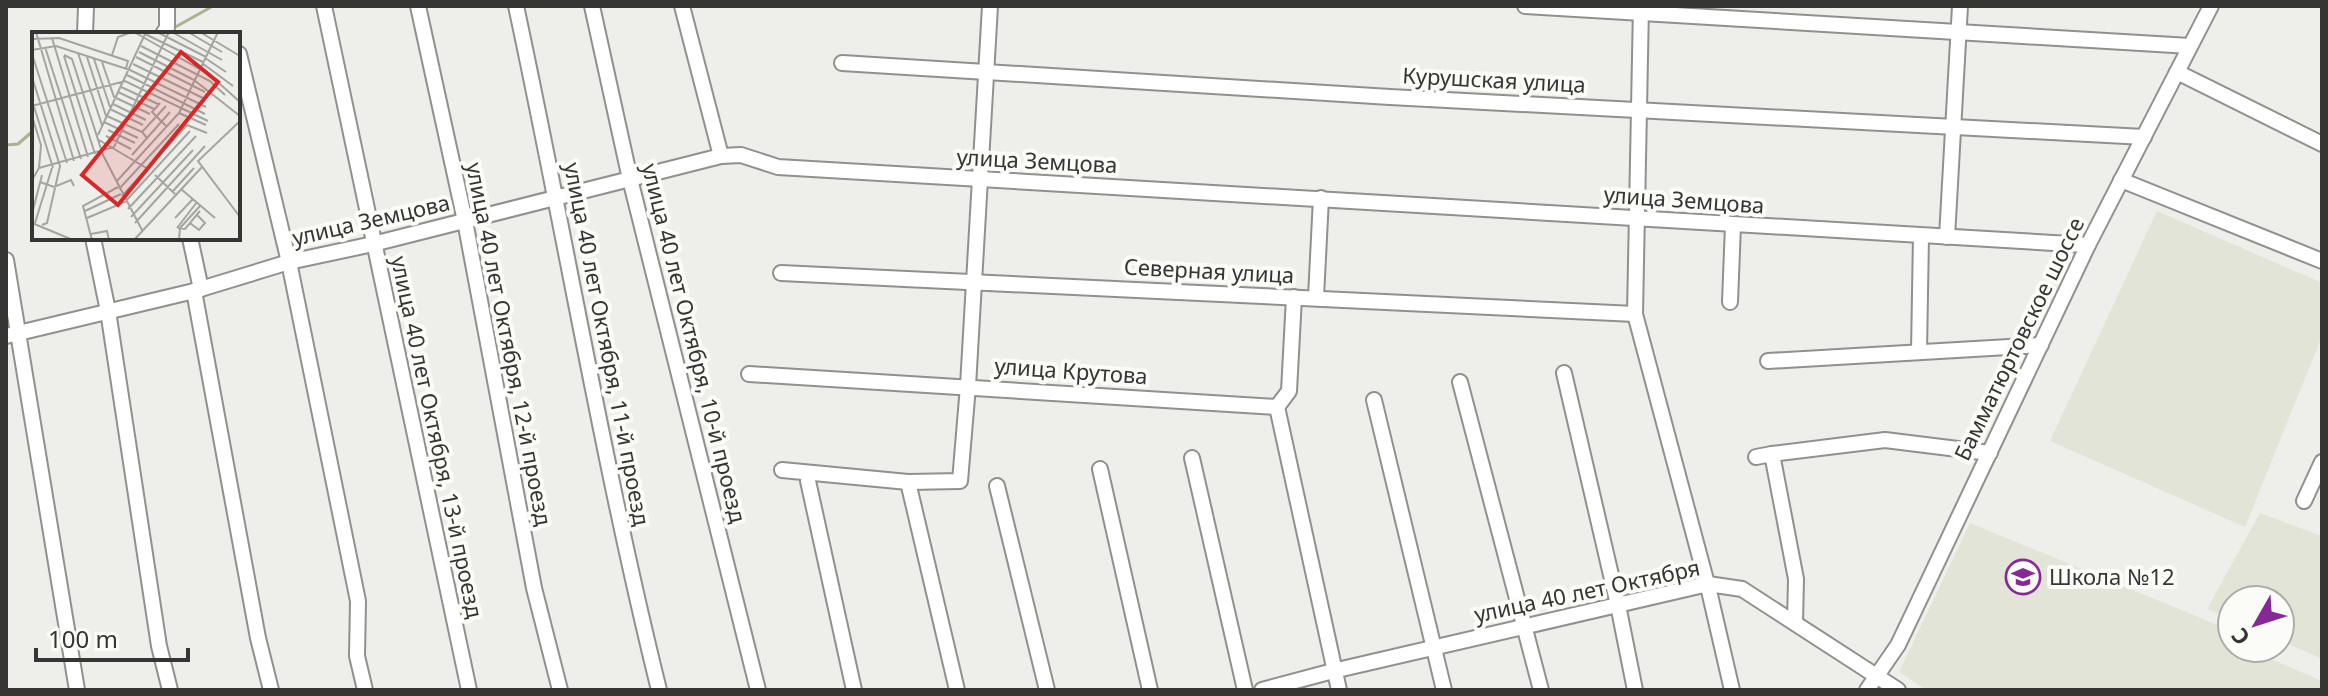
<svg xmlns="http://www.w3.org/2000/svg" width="2328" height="696" viewBox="0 0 2328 696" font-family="'Noto Sans',sans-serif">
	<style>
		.built { fill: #e2e4d8 }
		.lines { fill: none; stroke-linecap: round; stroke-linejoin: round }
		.stream { stroke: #acb290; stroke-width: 3 }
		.minor-casing { stroke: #90918d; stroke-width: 18 }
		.minor { stroke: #fff; stroke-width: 14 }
		.labels { text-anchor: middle; stroke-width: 8; stroke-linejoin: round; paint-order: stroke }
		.street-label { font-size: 22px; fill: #353634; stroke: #fbfcf7 }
		.poi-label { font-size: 22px; fill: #353634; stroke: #fbfcf7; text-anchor: start }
		.inset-road { fill: none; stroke: #a4a5a1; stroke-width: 2 }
		.view { fill: #d62828; fill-opacity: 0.15; stroke: #d62828; stroke-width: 4 }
		.inset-edge { fill: none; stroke: #353634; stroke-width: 4 }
	</style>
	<rect width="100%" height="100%" fill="#eeefea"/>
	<!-- built -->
	<g class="built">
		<polygon points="2157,211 2322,283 2322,336 2245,527 2050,441"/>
		<polygon points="2260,513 2322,536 2322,659 2280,640 2280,600 2232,600 2232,619 2207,609"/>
		<polygon points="1970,523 2232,631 2232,648 2272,648 2266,657 2322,681 2322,690 1927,690 1899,672"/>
	</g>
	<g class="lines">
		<!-- stream -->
		<g class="stream">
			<polyline points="170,30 213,6"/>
			<polyline points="6,145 18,144 34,130"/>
		</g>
		<!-- minor casing -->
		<g class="minor-casing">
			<g id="minor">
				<polyline points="324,6 469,690"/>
				<polyline points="418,6 465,221 534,588 560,690"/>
				<path d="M516,6C565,234 603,464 659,690"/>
				<polyline points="592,6 630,179 758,690"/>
				<polyline points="682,6 721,156"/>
				<polyline points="1525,6 2190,46"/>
				<polyline points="1641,6 1635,314 1710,595 1732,690"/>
				<polyline points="85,34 86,6"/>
				<polyline points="163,34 167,28 167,6"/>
				<polyline points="239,54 289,262 358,601 357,656 365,690"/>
				<polyline points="842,63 1390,97 2144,137"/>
				<polyline points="2177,72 2322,144"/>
				<polyline points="2121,180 2322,261"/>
				<polyline points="1947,237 1960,6"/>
				<polyline points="93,238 108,311 159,646 170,690"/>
				<polyline points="190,238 201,289"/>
				<polyline points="6,260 77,690"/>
				<polyline points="781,273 1635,314"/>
				<polyline points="194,291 258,638 271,690"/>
				<polyline points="1316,297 1321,198"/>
				<polyline points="1730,302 1733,225"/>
				<polyline points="6,336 194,291 289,262 373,244 721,156 741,155 778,167 2088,245"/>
				<polyline points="1919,352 1921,236"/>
				<polyline points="1768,361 2041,345"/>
				<polyline points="1564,373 1618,605 1635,690"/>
				<polyline points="749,374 1277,407 1289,391 1294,297"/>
				<polyline points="1460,382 1541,690"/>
				<polyline points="1374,400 1444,690"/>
				<polyline points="1277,407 1339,690"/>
				<polyline points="1772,454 1885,440 1990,453"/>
				<polyline points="1756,457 1772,454 1796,579 1795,623"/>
				<polyline points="1192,458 1245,690"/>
				<polyline points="1100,469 1150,690"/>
				<polyline points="782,470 908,482 960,481 968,386 990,6"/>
				<polyline points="808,481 854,690"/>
				<polyline points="908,482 957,690"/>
				<polyline points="997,486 1047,690"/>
				<polyline points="2304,501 2322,462"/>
				<polyline points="1262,690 1333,671 1708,584 1742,589 1898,690"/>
				<polyline points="1867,690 1898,645 2088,245 2211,6"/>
			</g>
		</g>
		<!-- minor -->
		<use href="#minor" class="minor"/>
	</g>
	<!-- icons -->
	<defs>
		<g id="school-ring" transform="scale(1.8)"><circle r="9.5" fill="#fbfcf7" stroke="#862995" stroke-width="1.5"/><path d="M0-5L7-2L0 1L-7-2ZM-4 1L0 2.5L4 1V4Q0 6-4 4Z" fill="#862995"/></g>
	</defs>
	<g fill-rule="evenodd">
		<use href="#school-ring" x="2023" y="577"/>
	</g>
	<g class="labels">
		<!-- street labels -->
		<g class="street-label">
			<text transform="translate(1494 80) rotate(3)" y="8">Курушская улица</text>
			<text transform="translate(1037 161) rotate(3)" y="8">улица Земцова</text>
			<text transform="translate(1684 200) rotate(4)" y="8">улица Земцова</text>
			<text transform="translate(371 220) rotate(-13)" y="8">улица Земцова</text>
			<text transform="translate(1209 271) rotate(3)" y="8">Северная улица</text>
			<text transform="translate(2019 339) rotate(-64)" y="8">Бамматюртовское шоссе</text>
			<text transform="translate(694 343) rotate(76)" y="8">улица 40 лет Октября, 10-й проезд</text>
			<text transform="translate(509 344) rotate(79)" y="8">улица 40 лет Октября, 12-й проезд</text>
			<text transform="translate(607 344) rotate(79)" y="8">улица 40 лет Октября, 11-й проезд</text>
			<text transform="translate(1071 371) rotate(4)" y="8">улица Крутова</text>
			<text transform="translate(437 437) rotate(78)" y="8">улица 40 лет Октября, 13-й проезд</text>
			<text transform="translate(1587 591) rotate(-12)" y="8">улица 40 лет Октября</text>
		</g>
		<!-- poi labels -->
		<g class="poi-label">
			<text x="2049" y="585">Школа №12</text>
		</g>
	</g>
	<!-- overview -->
	<g transform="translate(32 32)">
		<rect width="208" height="208" fill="#eeefea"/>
		<path class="inset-road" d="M4,0L42,129M102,0L178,43L208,70M125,0L174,25M140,0L190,28M156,0L190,20M168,0L208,24M113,2L171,30M20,6L56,125M0,7L27,6L96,29L94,36M109,14L178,49L193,63M13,15L49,127M0,18L24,14L98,38L174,75M107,20L162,48M46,21L70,93M0,22L35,131M32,23L40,27L71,123L110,198M80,23L86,5L100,0M32,24L63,122M55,25L74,84M104,25L173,60M173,26L194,40M62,27L78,75M70,30L82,65L118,82M170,31L201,54M101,32L173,67M95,43L173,82M0,45L28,134L15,191L10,193M162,48L208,84M89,55L126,72M86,60L122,77M0,68L21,136M128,71L120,80L135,95M81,72L114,88M0,74L93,49L176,89M78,77L111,93M147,81L174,93M0,84L9,113L7,136L0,148M75,84L110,100M208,89L166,129L208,185M72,90L106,106M76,98L103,111M66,103L114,0M74,104L99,117M115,106L110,100L134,74M67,108L116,137M100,123L138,80M7,136L82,115L137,0M123,143L143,162M8,150L22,155L39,148L42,154M84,150L147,81L186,0M87,157L147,92M149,157L183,186M141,159L162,136M90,164L155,93L175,101M96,177L164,104M1,178L10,143M53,179L89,162M99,185L161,118M55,186L93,170L158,99M143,186L161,167M0,191L41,208M3,191L20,136M103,191L173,114M158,191L167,198L173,191L165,183M145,196L165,170M146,196L153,197L168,179M59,202L75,199L77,208M60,208L51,174L86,155M102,208L170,135M147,208L148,196L168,174"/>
		<path class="view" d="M149,20L186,50L86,173L50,143Z"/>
		<rect width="208" height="208" class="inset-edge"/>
	</g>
	<!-- border -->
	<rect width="2328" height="696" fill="none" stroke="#353634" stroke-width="16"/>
	<!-- north arrow -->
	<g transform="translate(2256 624) rotate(231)"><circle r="38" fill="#fbfcf7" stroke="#acada9" stroke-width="2"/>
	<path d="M0-6L14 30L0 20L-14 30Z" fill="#862995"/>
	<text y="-12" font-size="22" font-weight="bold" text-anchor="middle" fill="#353634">С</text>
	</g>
	<!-- scale -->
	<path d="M36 648v12h152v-12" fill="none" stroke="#353634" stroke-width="4"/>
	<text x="48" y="648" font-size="24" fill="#353634" stroke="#fbfcf7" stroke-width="6" paint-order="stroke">100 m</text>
</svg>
